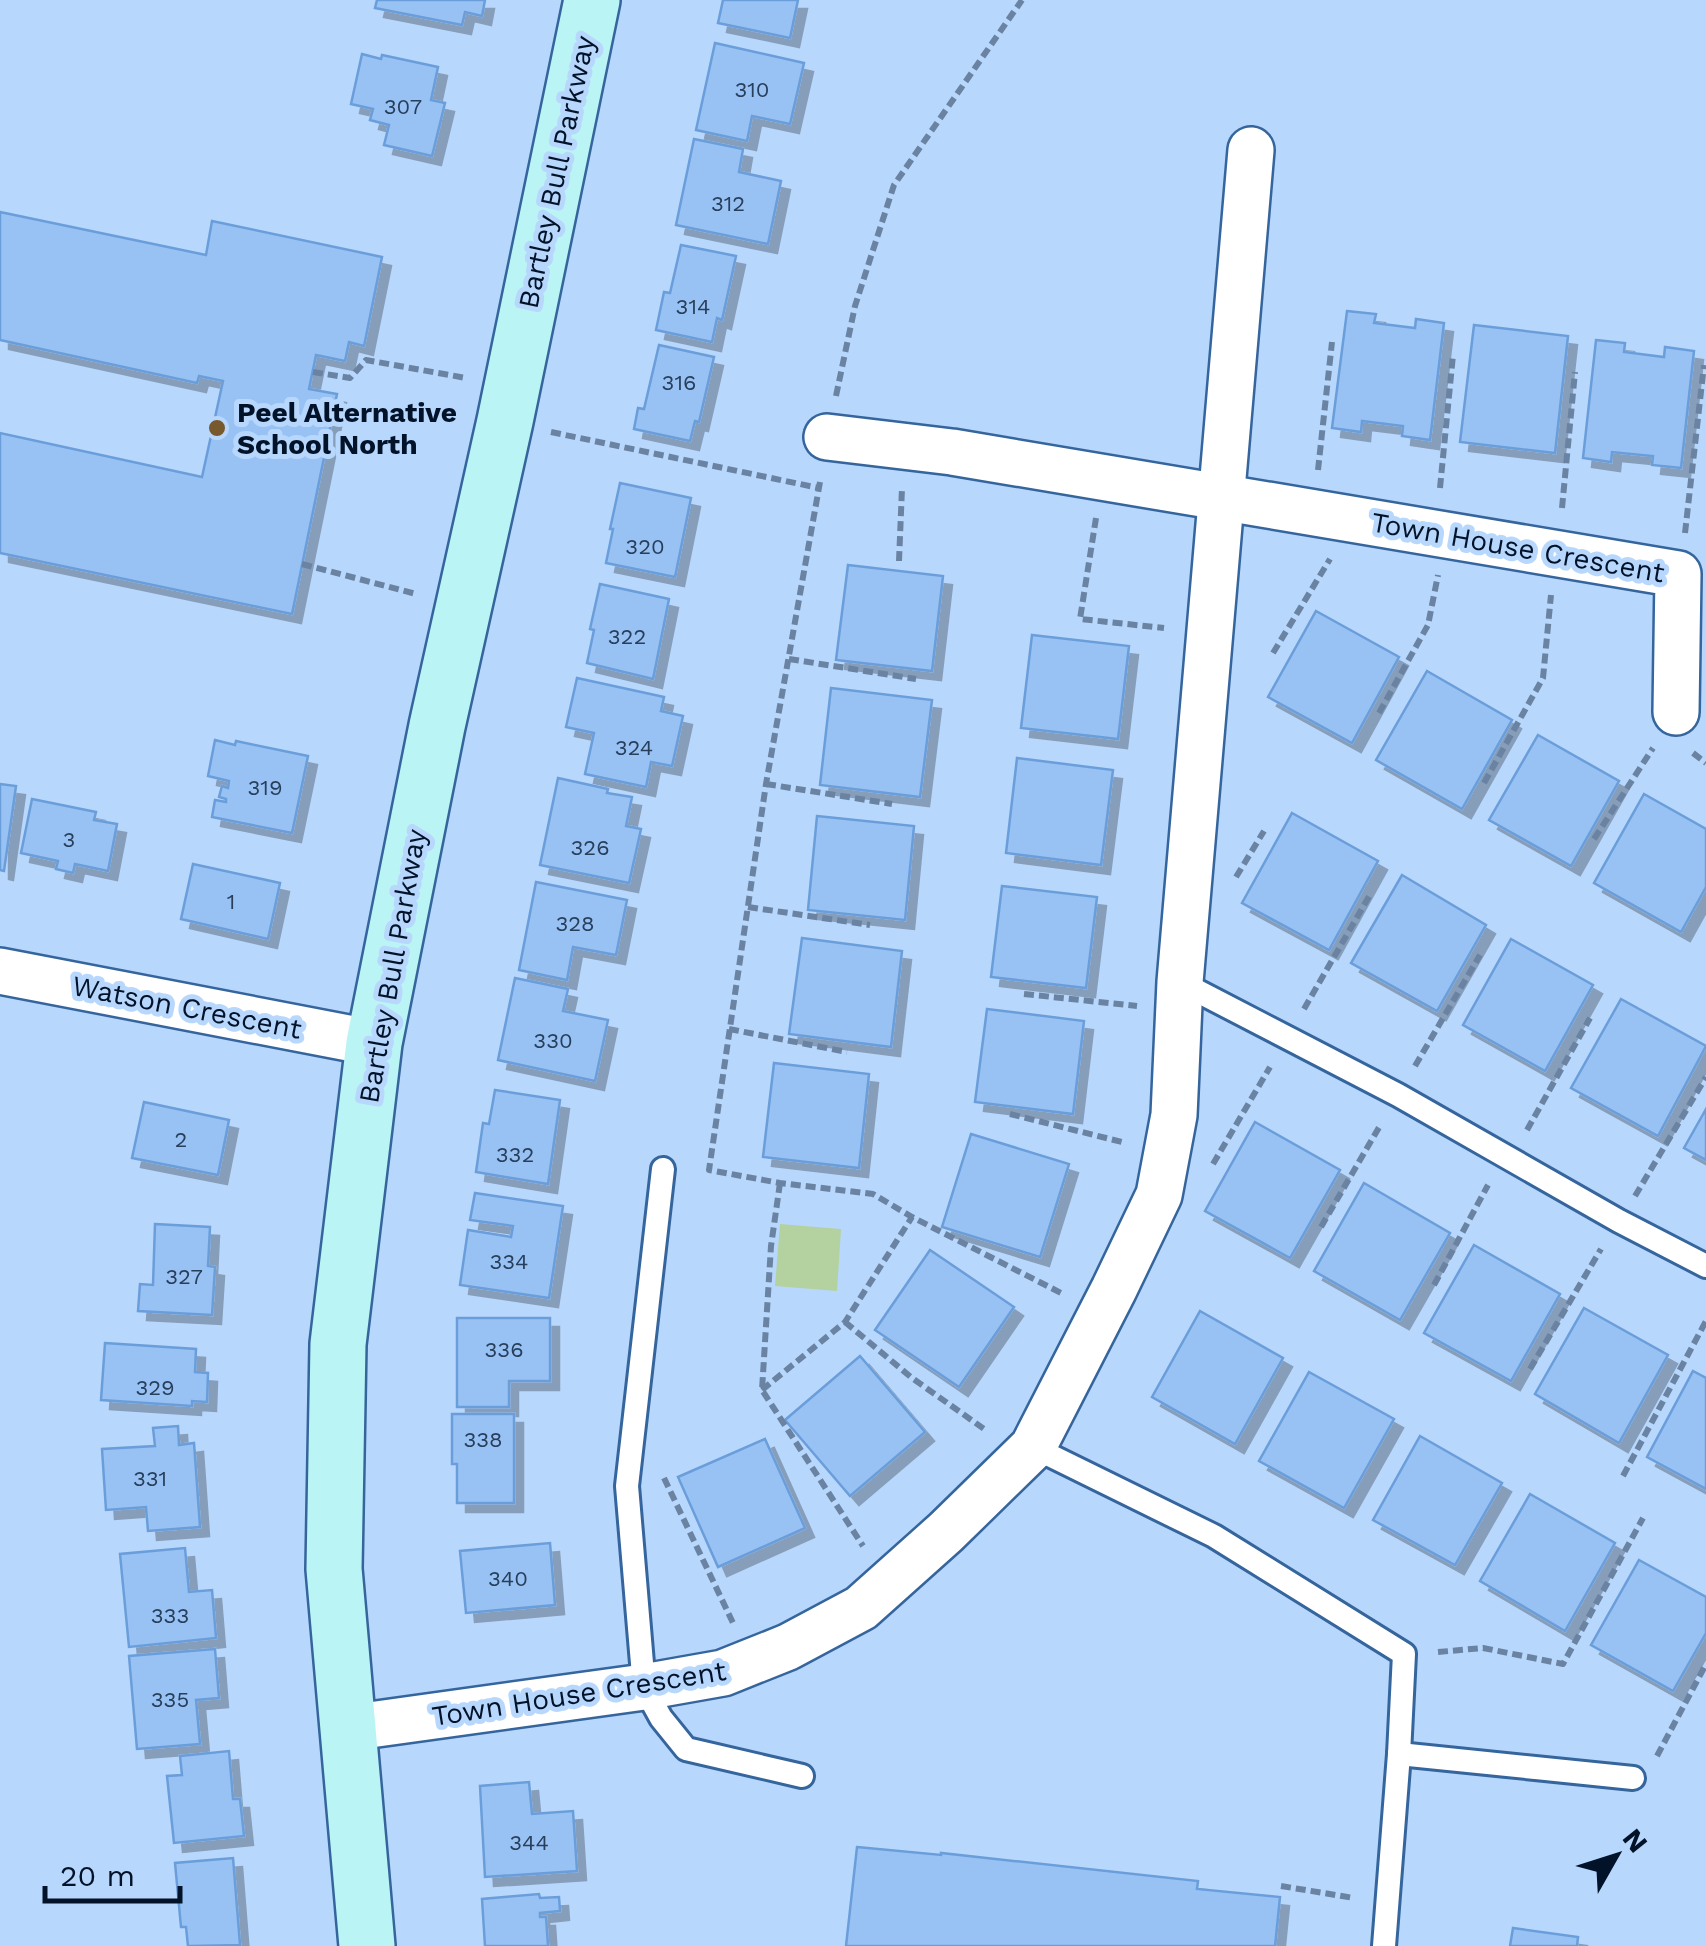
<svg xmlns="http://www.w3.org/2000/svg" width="1706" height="1946" viewBox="0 0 1706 1946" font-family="'Work Sans',sans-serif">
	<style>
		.green { fill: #b3d29f }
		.building { fill: #99c2f4; stroke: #6b9eda; stroke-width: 2.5; filter: url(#shadow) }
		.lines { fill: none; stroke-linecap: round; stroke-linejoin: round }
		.lane-casing { stroke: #35659d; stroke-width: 28 }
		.street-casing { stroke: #35659d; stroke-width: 50 }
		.secondary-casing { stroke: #35659d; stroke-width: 60 }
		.path { stroke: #6a83a2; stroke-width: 6; stroke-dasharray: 10 5; stroke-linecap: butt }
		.lane { stroke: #fff; stroke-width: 22 }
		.street { stroke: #fff; stroke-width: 45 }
		.secondary { stroke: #bbf4f4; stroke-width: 55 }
		.poi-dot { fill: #78592e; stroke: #b8d7fd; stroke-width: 4 }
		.labels { text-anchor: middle; stroke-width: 10; stroke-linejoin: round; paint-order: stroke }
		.number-label { font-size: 22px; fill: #283f5c }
		.street-label { font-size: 28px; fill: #021329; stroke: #b8d7fd }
		.poi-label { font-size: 28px; font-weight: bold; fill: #021329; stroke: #b8d7fd; text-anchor: start }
	</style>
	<defs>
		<filter id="shadow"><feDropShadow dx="9" dy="9" stdDeviation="0" flood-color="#0004"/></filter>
	</defs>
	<rect width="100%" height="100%" fill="#b8d7fd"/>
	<!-- green -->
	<polygon class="green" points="780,1224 841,1229 837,1291 775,1286"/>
	<!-- building -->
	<g class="building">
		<polygon points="377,0 485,0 482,16 465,12 462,25 375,8"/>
		<polygon points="723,0 798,0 790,38 718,23"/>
		<polygon points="715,43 804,63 790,124 752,116 747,141 696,130"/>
		<polygon points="362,54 381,59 382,55 438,67 431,100 445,103 432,156 384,145 389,125 370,120 373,109 351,104"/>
		<polygon points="694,139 743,149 739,172 781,181 768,244 676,225"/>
		<polygon points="0,212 206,255 212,221 382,257 364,346 349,342 345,361 316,355 309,389 337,394 292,614 0,553 0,433 202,477 223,381 199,376 197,383 0,340"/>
		<polygon points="681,245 736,256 722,320 717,318 712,342 656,330 664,292 670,293"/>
		<polygon points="1347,311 1376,314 1374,323 1415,328 1416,319 1444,323 1430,440 1402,436 1403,426 1362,421 1361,432 1332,428"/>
		<polygon points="1474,325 1568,336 1555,453 1460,442"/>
		<polygon points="1596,340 1625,343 1624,352 1664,357 1665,347 1694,351 1681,468 1652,465 1653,456 1612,452 1611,462 1583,458"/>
		<polygon points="659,345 714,357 699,422 695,421 690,441 634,429 638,408 644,409"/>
		<polygon points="620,483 691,498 675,577 606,563 613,529 610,529"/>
		<polygon points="848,565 943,576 932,671 836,660"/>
		<polygon points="600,584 669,599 653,679 587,663 594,630 590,629"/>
		<polygon points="1316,611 1399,657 1352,743 1268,697"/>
		<polygon points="1032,635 1129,646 1118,739 1021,728"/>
		<polygon points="1427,671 1512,720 1462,809 1376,760"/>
		<polygon points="577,678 664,697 661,711 683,716 672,766 651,762 646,787 585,774 594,733 566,727"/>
		<polygon points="831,688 932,700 920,797 820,785"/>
		<polygon points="1538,735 1619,781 1571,866 1489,820"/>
		<polygon points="215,740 235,745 236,741 308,756 292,833 212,817 215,800 226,802 226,799 219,797 222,786 228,788 229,781 208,776"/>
		<polygon points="1017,758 1113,770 1101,865 1006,853"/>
		<polygon points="558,778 608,789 607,793 632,797 626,826 641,829 629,883 540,865"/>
		<polygon points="0,784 16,786 4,871 0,870"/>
		<polygon points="1644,794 1706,829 1706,887 1681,932 1594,883"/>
		<polygon points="32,799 96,812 94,820 117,824 108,871 75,864 73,873 56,869 58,861 21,853"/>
		<polygon points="1292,813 1378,861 1329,950 1242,903"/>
		<polygon points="817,816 914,826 905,920 808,910"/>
		<polygon points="193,864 280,883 268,939 181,919"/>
		<polygon points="1402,875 1486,925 1437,1011 1351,963"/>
		<polygon points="536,882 627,900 616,955 573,947 567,980 519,970"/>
		<polygon points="1002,886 1097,897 1086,988 991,977"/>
		<polygon points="802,938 902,951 891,1047 789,1034"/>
		<polygon points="1511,939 1593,985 1545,1071 1463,1025"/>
		<polygon points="515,978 568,989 563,1011 608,1020 595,1081 498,1060"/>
		<polygon points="1621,999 1706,1046 1658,1136 1571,1088"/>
		<polygon points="987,1009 1084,1021 1073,1114 975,1102"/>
		<polygon points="774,1063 869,1074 859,1168 763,1157"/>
		<polygon points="495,1090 560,1100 548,1184 476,1172 483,1123 489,1124"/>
		<polygon points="144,1102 229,1120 218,1175 132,1158"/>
		<polygon points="1706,1109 1706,1160 1684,1148"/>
		<polygon points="1255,1122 1340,1170 1290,1258 1205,1211"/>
		<polygon points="971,1134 1069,1164 1040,1257 942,1227"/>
		<polygon points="1364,1183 1450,1233 1400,1320 1314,1271"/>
		<polygon points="475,1193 563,1206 549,1298 460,1285 468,1230 511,1237 513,1226 470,1220"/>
		<polygon points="155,1224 210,1227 208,1266 215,1267 212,1315 138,1311 140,1284 153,1285"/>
		<polygon points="1474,1245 1560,1294 1511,1381 1424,1333"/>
		<polygon points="930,1250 1014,1307 959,1387 875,1330"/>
		<polygon points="1584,1308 1668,1355 1619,1443 1535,1394"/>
		<polygon points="1200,1311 1283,1358 1235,1444 1152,1397"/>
		<polygon points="457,1318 550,1318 550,1381 509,1381 509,1407 457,1407"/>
		<polygon points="105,1343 196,1349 195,1372 208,1373 207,1402 192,1401 192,1406 101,1400"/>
		<polygon points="860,1356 925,1432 850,1496 785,1420"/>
		<polygon points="1693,1371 1706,1378 1706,1489 1647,1457"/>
		<polygon points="1309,1372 1394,1419 1344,1508 1259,1461"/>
		<polygon points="452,1414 514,1414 514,1503 457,1503 457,1464 452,1464"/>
		<polygon points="178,1426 179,1445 194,1443 200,1527 148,1531 146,1507 106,1510 102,1449 155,1446 153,1428"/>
		<polygon points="1420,1436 1502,1483 1455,1565 1373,1520"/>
		<polygon points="765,1439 805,1528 718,1567 678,1477"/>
		<polygon points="1530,1494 1615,1543 1565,1631 1480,1581"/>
		<polygon points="550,1543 555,1605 466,1613 460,1551"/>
		<polygon points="185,1548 189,1592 212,1590 216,1638 129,1647 120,1554"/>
		<polygon points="1639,1560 1706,1597 1706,1633 1673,1691 1591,1645"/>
		<polygon points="215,1649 219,1698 196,1700 200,1744 137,1749 129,1656"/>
		<polygon points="229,1751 233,1799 240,1799 244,1836 174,1843 167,1776 182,1775 180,1756"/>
		<polygon points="529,1782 532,1814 573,1811 577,1871 485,1877 480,1786"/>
		<polygon points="857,1847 941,1855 941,1853 1198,1881 1197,1889 1280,1897 1275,1946 846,1946"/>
		<polygon points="233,1858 240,1945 188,1946 186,1927 181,1927 175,1863"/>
		<polygon points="539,1894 540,1898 559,1897 560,1911 540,1913 540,1917 546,1917 548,1946 485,1946 482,1899"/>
		<polygon points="1513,1928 1578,1937 1577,1946 1510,1946"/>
	</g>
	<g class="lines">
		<!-- lane casing -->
		<g class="lane-casing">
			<g id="lane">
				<polyline points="1180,982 1398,1095 1619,1221 1706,1266"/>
				<polyline points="663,1169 627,1486 644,1687 661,1718 686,1749 802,1776"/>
				<polyline points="1033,1447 1214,1536 1404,1654 1399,1754 1384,1946"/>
				<polyline points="1399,1754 1633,1778"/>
			</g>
		</g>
		<!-- street casing -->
		<g class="street-casing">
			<g id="street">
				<polyline points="827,437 952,452 1678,574 1676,712"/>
				<polyline points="0,971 374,1043"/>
				<polyline points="348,1728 644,1687 723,1673 788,1647 861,1608 946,1532 1033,1447 1114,1289 1159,1195 1174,1115 1180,982 1251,150"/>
			</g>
		</g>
		<!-- secondary casing -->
		<g class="secondary-casing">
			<polyline id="secondary" points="367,1946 334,1569 338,1344 374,1043 437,726 505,421 592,0"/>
		</g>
		<!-- path -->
		<g class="path">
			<polyline points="313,372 350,378 366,360 466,378"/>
			<polyline points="836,396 855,306 894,185 1022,0"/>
			<polyline points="551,432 819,488"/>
			<polyline points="1318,470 1332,342"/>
			<polyline points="820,482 766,784 709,1170 780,1183 873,1194 912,1217 1063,1294"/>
			<polyline points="1440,488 1453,355"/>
			<polyline points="1562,508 1575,372"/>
			<polyline points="1096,518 1080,619 1164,628"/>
			<polyline points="1685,533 1704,365"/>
			<polyline points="899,561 902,488"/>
			<polyline points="302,564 416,594"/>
			<polyline points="1273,653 1330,559"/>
			<polyline points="789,659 916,679"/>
			<polyline points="1379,713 1428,625 1438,575"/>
			<polyline points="1693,753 1706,763"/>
			<polyline points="1484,783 1543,678 1551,595"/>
			<polyline points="766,784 892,804"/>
			<polyline points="1594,839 1653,748"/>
			<polyline points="1236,877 1264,831"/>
			<polyline points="748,907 870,925"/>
			<polyline points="1024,994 1137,1006"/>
			<polyline points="1304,1009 1371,893"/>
			<polyline points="729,1029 847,1052"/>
			<polyline points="1415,1066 1480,955"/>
			<polyline points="1010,1114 1126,1143"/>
			<polyline points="1527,1130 1590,1018"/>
			<polyline points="1213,1164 1270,1067"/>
			<polyline points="780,1183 771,1246 762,1390 863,1546"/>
			<polyline points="1635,1196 1706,1077"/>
			<polyline points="1321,1227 1381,1124"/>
			<polyline points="1434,1285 1488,1185"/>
			<polyline points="845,1322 912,1378 987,1431"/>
			<polyline points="1530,1369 1601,1249"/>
			<polyline points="762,1390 845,1322 912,1217"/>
			<polyline points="1623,1476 1706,1321"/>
			<polyline points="664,1478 734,1625"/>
			<polyline points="1438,1652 1483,1648 1563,1664 1643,1518"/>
			<polyline points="1657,1756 1706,1664"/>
			<polyline points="1281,1886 1354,1898"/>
		</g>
		<!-- lane -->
		<use href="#lane" class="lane"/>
		<!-- street -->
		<use href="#street" class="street"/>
		<!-- secondary -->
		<use href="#secondary" class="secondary"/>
	</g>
	<!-- markers -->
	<circle class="poi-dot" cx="217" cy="428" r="10"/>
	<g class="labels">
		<!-- number labels -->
		<g class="number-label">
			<text x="752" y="97">310</text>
			<text x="403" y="114">307</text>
			<text x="728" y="211">312</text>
			<text x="693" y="314">314</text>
			<text x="679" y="390">316</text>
			<text x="645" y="554">320</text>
			<text x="627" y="644">322</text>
			<text x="634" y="755">324</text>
			<text x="265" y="795">319</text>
			<text x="69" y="847">3</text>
			<text x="590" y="855">326</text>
			<text x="231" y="909">1</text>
			<text x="575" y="931">328</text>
			<text x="553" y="1048">330</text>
			<text x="181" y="1147">2</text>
			<text x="515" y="1162">332</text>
			<text x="509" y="1269">334</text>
			<text x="184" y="1284">327</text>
			<text x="504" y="1357">336</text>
			<text x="155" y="1395">329</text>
			<text x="483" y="1447">338</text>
			<text x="150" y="1486">331</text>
			<text x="508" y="1586">340</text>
			<text x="170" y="1623">333</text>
			<text x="170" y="1707">335</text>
			<text x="529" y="1850">344</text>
		</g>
		<!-- street labels -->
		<g class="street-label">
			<text transform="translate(556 172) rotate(-78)" y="10">Bartley Bull Parkway</text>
			<text transform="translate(1518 547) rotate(10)" y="10">Town House Crescent</text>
			<text transform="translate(392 966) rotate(-80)" y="10">Bartley Bull Parkway</text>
			<text transform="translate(187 1007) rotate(11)" y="10">Watson Crescent</text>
			<text transform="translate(579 1693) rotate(-9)" y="10">Town House Crescent</text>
		</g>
		<!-- poi labels -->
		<g class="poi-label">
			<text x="237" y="422">Peel Alternative<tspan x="237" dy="32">School North</tspan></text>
		</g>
	</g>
	<!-- north arrow -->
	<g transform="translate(1616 1856) rotate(51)" stroke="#b8d7fd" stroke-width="8" paint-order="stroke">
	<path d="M0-8L18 38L0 25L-18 38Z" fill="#021329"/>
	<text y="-15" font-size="28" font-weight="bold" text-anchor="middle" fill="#021329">N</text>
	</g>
	<!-- scale -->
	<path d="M45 1886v15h135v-15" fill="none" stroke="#021329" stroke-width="5"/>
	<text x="60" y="1886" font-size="30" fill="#021329" stroke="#b8d7fd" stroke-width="8" paint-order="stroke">20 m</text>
</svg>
